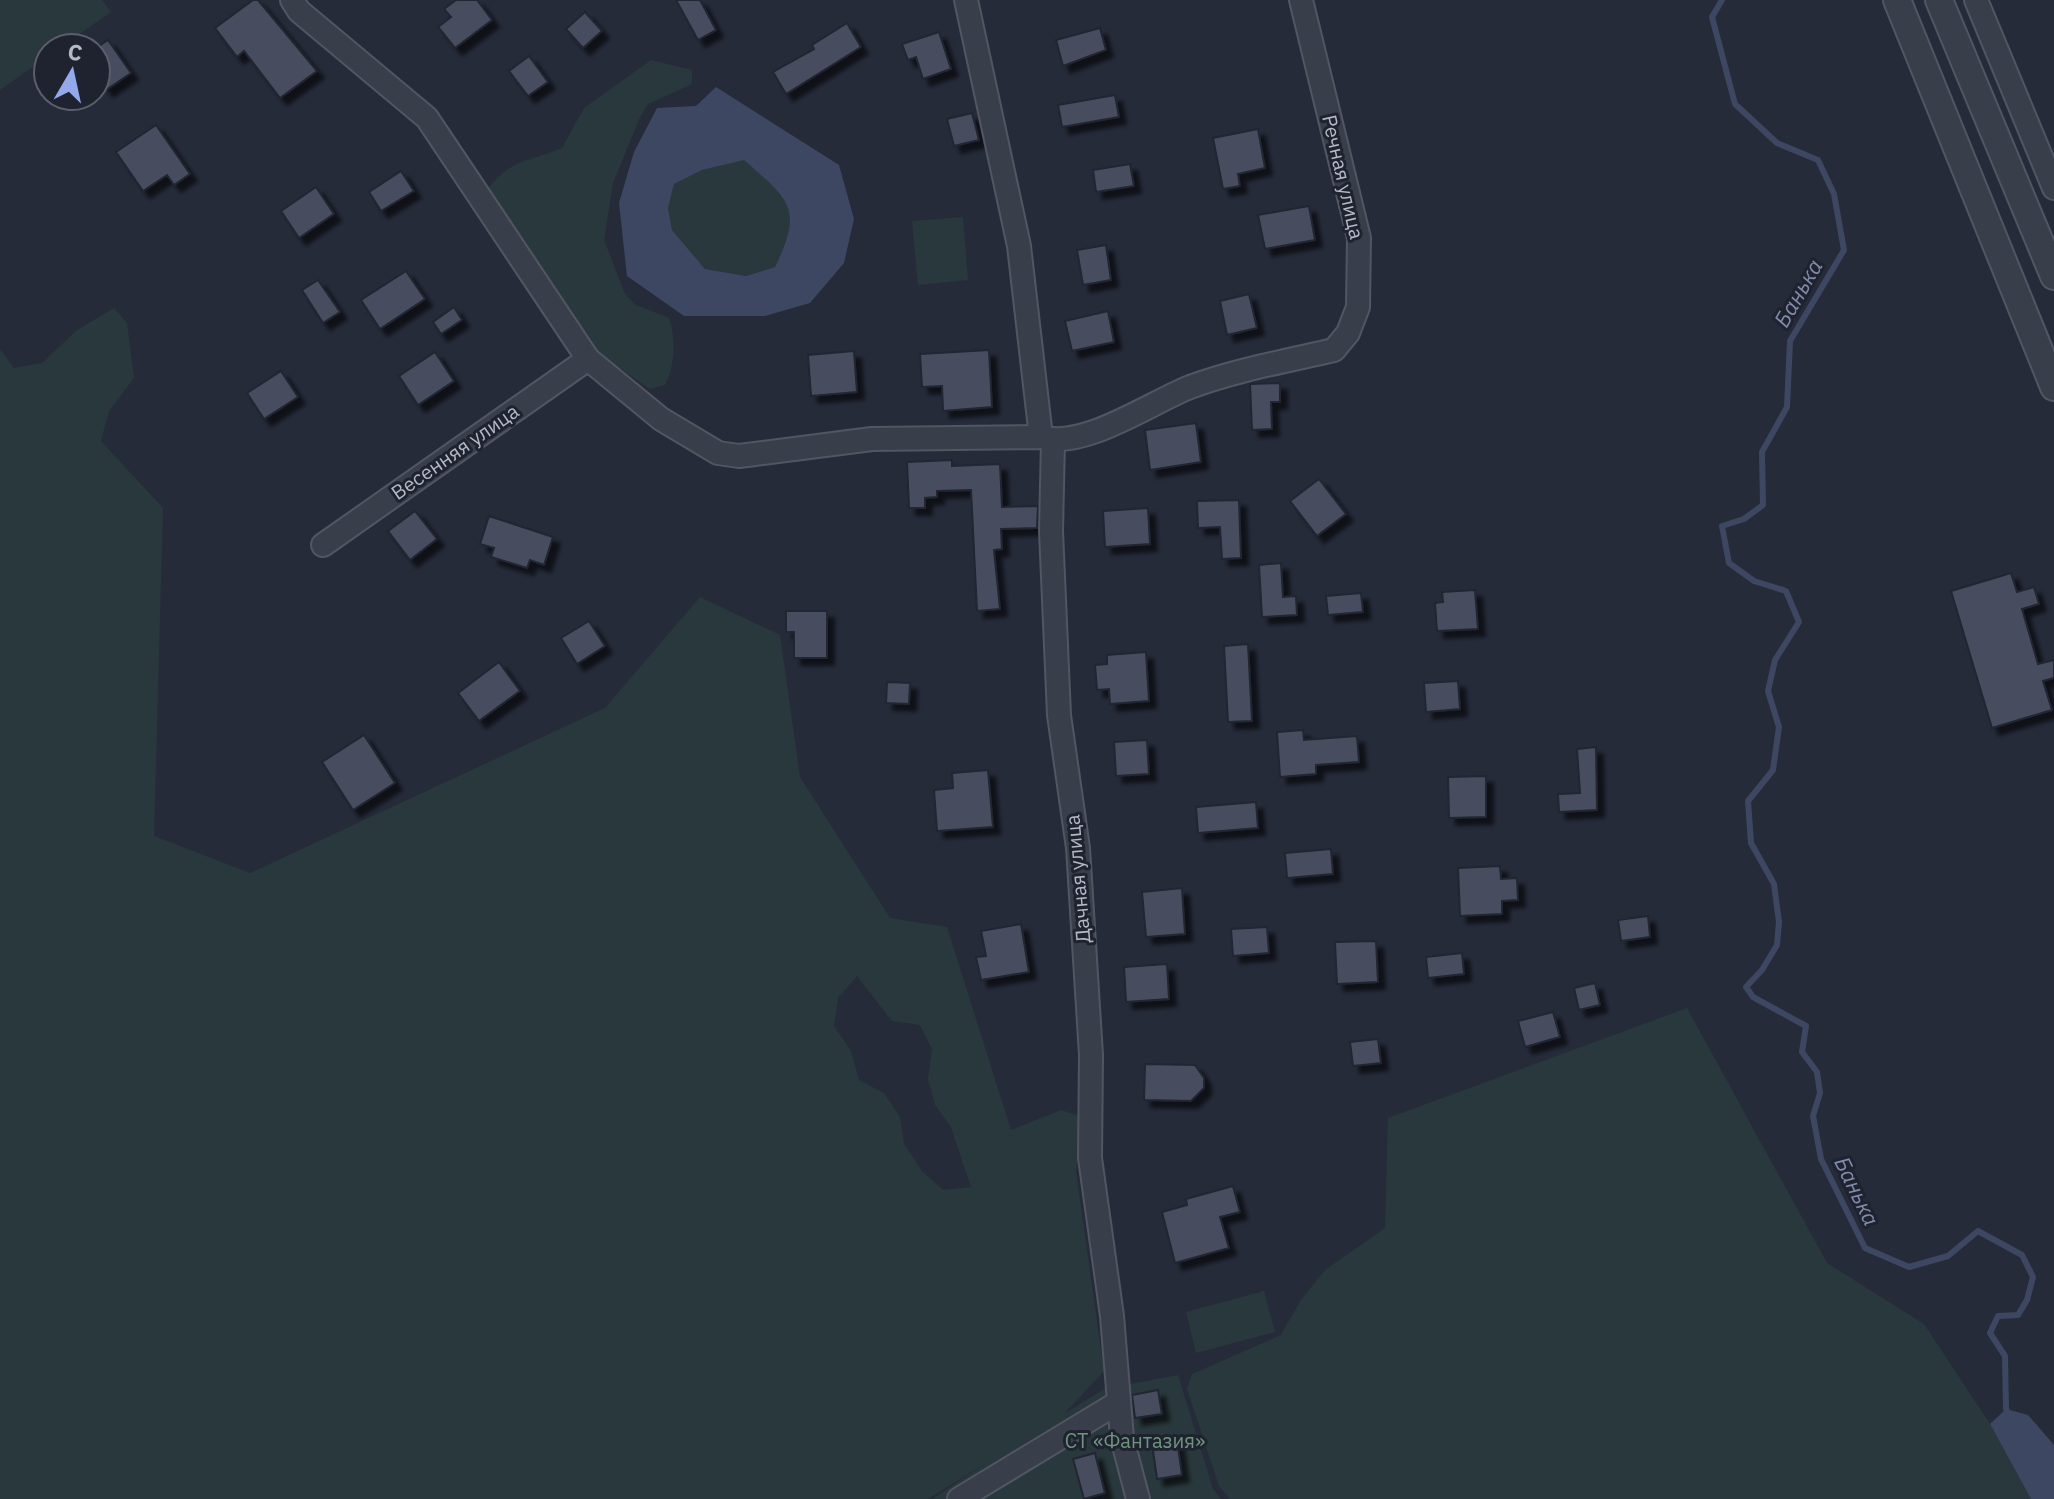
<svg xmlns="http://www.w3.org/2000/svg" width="2054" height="1499" viewBox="0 0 2054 1499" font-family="'IBM Plex Sans',sans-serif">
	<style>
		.green { fill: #29383c; fill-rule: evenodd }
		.water { fill: #3d4761; fill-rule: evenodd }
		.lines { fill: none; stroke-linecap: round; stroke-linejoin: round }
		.stream { stroke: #3d4761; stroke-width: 6 }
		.building { fill: #474e5e; stroke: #212532; stroke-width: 2; filter: url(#shadow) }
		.minor-casing { stroke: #525663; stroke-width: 26 }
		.tertiary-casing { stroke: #525663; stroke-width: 30 }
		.minor { stroke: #393e4b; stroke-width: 22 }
		.tertiary { stroke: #393e4b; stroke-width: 26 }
		.labels { text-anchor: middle; stroke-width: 6; stroke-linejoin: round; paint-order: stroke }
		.street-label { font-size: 20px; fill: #b5b9c6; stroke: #1f2330 }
		.park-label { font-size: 20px; fill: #6f947e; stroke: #1f2330 }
		.water-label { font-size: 22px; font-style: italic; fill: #808caa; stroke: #1f2330 }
	</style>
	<defs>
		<filter id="shadow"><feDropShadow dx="7" dy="7" stdDeviation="2" flood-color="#0009"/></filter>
	</defs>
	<rect width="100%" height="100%" fill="#262b3a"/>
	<!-- green -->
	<g class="green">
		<polygon points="0,0 102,0 111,12 59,48 48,48 48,56 0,90"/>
		<path d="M651,60L692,70V84L648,104L640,117L613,183L604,240L625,294L636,305L669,318C676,338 675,367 665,385L650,389L593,350L488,189C510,158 533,161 562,148L584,108Z"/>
		<path d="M744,159C789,202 805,205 775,267L746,276L705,269L672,230L668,208L674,184L702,170Z"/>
		<polygon points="963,217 968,280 918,285 912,221"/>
		<path d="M114,308L127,323L134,378L109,411L101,441L163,508L154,836L250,873L605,708L700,597L780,635L800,777L890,918L947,927L1011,1130L1061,1110L1082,1117L1076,1171L1104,1371L1064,1414L1104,1389L1178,1375L1213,1489L1221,1499H932L988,1462L928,1499H0V349L14,368L42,363L77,330ZM857,976L892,1021L920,1025L932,1049L928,1079L935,1105L951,1127L971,1187L943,1190L922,1171L904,1144L900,1117L884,1093L859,1080L851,1051L834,1026L838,998Z"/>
		<polygon points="1687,1008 1827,1263 1924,1324 1990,1424 2031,1499 1230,1499 1219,1486 1187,1389 1192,1374 1281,1335 1301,1300 1325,1270 1385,1228 1388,1118"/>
		<polygon points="1264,1291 1275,1332 1196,1353 1186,1312"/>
	</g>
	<!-- water -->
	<g class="water">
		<path d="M716,87L839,165L854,219L844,263L810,303L765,316H684L627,276L619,203L634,152L657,108L696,106ZM744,160C789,200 804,207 775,267L746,276L705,269L672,230L668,208L674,184L702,170Z"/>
		<polygon points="2006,1409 2028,1415 2054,1445 2054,1499 2031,1499 1990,1424"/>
	</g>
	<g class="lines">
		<!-- stream -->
		<polyline class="stream" points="1722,0 1712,17 1735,104 1777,143 1818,160 1834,194 1844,250 1790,341 1787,407 1762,452 1763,505 1744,519 1722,526 1729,563 1754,581 1786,591 1799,622 1775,660 1768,691 1779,727 1773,770 1748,801 1751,843 1774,884 1779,922 1777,945 1762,970 1746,987 1753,997 1806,1026 1802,1052 1817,1072 1820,1093 1813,1116 1821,1159 1865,1248 1909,1267 1948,1256 1978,1231 2022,1255 2033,1277 2027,1300 2018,1315 1998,1316 1990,1333 2005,1356 2006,1409 2009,1415"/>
	</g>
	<!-- building -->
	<g class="building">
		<polygon points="253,0 258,0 317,71 280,98 244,51 237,57 215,28"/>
		<polygon points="456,0 477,0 492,20 455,48 438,27 451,17 444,9"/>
		<polygon points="676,0 700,0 716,30 698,40"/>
		<polygon points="585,12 602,31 583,48 566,29"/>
		<polygon points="847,23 861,47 786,94 773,72 814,49 812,45"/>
		<polygon points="1100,28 1106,50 1063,66 1056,40"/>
		<polygon points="939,32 951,69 923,79 916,57 908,60 902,44"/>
		<polygon points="108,40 131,73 106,90 96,75 96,48"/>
		<polygon points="529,56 548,82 528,96 509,71"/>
		<polygon points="1115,95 1119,117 1062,127 1058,105"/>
		<polygon points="972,113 979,140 954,146 947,119"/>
		<polygon points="156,125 190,174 174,185 167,175 143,191 116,152"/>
		<polygon points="1258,129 1265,168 1238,174 1240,186 1223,189 1213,138"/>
		<polygon points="1130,164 1134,186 1096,192 1093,170"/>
		<polygon points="401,171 414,191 381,211 369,192"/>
		<polygon points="316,187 334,214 299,238 281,211"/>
		<polygon points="1309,206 1315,240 1265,249 1258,215"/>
		<polygon points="1106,245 1111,280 1083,285 1077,250"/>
		<polygon points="406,271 425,299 380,329 361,300"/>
		<polygon points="318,280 340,312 323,323 302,290"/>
		<polygon points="1249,294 1257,328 1227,335 1220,301"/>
		<polygon points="454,307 462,320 441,334 433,322"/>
		<polygon points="1108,311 1114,342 1072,351 1065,321"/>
		<polygon points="989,350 992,407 943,411 942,386 922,387 920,354"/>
		<polygon points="854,351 857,392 811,396 808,355"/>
		<polygon points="435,352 454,381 418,405 399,376"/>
		<polygon points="281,371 298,397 264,419 247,393"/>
		<polygon points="1280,383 1280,402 1271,402 1272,429 1252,430 1250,384"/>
		<polygon points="1196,423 1201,462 1150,470 1145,430"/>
		<polygon points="952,460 952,466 1000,464 1002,507 1038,506 1037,528 1001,529 1002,549 994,550 1000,609 977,611 971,490 937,491 937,497 925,498 925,508 909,508 907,462"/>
		<polygon points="1319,479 1346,514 1317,536 1290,501"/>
		<polygon points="1239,500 1241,558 1222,559 1220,527 1198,528 1197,501"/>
		<polygon points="1148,508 1150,544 1105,547 1103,511"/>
		<polygon points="415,511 437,539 410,560 388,531"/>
		<polygon points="489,516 553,537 544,565 530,560 527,568 491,557 494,548 480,544"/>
		<polygon points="1281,563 1283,597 1296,596 1297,615 1262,617 1259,565"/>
		<polygon points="2011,573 2017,592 2034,587 2039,604 2022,609 2038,664 2054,660 2054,678 2043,681 2052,710 1992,728 1951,591"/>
		<polygon points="1475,590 1478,629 1437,631 1435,603 1443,602 1442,592"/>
		<polygon points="1361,593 1363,612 1328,615 1326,596"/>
		<polygon points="786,611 827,611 827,658 794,658 794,632 786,632"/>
		<polygon points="589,621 605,646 577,664 561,638"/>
		<polygon points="1248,644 1252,721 1228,722 1224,646"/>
		<polygon points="1146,652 1149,701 1110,704 1109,689 1097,690 1095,665 1107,664 1107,655"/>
		<polygon points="499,662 520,691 479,721 458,693"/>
		<polygon points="1458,681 1460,709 1426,712 1424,683"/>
		<polygon points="887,682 910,683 909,704 886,703"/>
		<polygon points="1303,730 1304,740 1357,736 1359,762 1316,765 1316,774 1280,777 1277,732"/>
		<polygon points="364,735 395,783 353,810 322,762"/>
		<polygon points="1147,740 1149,774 1116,776 1114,742"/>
		<polygon points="1596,747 1597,810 1559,812 1558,794 1580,793 1577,749"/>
		<polygon points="988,770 993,827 937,831 934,790 953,788 952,773"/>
		<polygon points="1486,776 1486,817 1449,818 1448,777"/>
		<polygon points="1256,802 1258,828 1198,833 1196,807"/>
		<polygon points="1331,849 1333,874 1287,878 1285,853"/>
		<polygon points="1500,866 1501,879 1517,878 1518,900 1502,901 1502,914 1460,916 1458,868"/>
		<polygon points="1182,888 1185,934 1146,937 1142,892"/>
		<polygon points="1648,916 1650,937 1621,941 1618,920"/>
		<polygon points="1021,924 1029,972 981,980 976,957 986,956 981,931"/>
		<polygon points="1267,927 1269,953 1233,956 1231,929"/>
		<polygon points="1376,941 1378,982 1337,984 1335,942"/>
		<polygon points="1462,953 1464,974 1428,978 1426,957"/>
		<polygon points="1167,964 1169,999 1126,1002 1124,967"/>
		<polygon points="1595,983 1600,1005 1579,1010 1574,988"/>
		<polygon points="1553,1012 1560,1037 1525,1047 1518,1021"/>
		<polygon points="1378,1039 1381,1063 1353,1066 1350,1042"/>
		<polygon points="1145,1064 1195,1065 1204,1078 1204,1088 1191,1101 1144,1100"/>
		<polygon points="1233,1186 1240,1212 1220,1217 1229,1248 1175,1263 1162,1212 1187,1205 1186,1199"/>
		<polygon points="1158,1390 1162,1414 1135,1418 1132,1395"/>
		<polygon points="1177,1440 1182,1475 1157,1479 1152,1444"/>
		<polygon points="1095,1453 1105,1493 1084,1499 1073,1459"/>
	</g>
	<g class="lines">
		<!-- minor casing -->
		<g class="minor-casing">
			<g id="minor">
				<path d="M292,0L299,11L427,118L588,359L661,419L718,453L739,456L872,439L1041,437C1083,450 1150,403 1190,387C1236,370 1286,361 1334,350L1348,333L1358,307L1359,238L1301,0"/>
				<polyline points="966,0 1019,246 1041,437"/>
				<polyline points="1976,0 2054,188"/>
				<polyline points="1053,441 1051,531 1059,715 1078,848 1091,1055 1090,1158 1112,1316 1122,1438 1138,1499"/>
				<polyline points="323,545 588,359"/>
				<polyline points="959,1499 1119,1402"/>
			</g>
		</g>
		<!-- tertiary casing -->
		<g class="tertiary-casing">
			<g id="tertiary">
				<polyline points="1897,0 2054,387"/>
				<polyline points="1939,0 2054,276"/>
			</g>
		</g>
		<!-- minor -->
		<use href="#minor" class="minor"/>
		<!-- tertiary -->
		<use href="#tertiary" class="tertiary"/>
	</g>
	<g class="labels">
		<!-- street labels -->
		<g class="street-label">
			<text transform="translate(1343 177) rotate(77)" y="7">Речная улица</text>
			<text transform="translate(455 452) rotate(-35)" y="7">Весенняя улица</text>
			<text transform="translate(1078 879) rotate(-95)" y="7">Дачная улица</text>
		</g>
		<!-- park labels -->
		<g class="park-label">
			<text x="1135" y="1448">СТ «Фантазия»</text>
		</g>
		<!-- water labels -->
		<g class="water-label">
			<text transform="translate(1798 293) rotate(-60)" y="8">Банька</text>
			<text transform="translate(1857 1191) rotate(64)" y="8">Банька</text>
		</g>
	</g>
	<!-- north arrow -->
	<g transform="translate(72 72) rotate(9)"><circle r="38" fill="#1f2330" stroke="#5b5f6c" stroke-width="2"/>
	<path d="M0-6L14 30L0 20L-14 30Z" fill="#94a8ec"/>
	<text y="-12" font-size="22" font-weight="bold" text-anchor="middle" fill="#b5b9c6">С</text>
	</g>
</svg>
